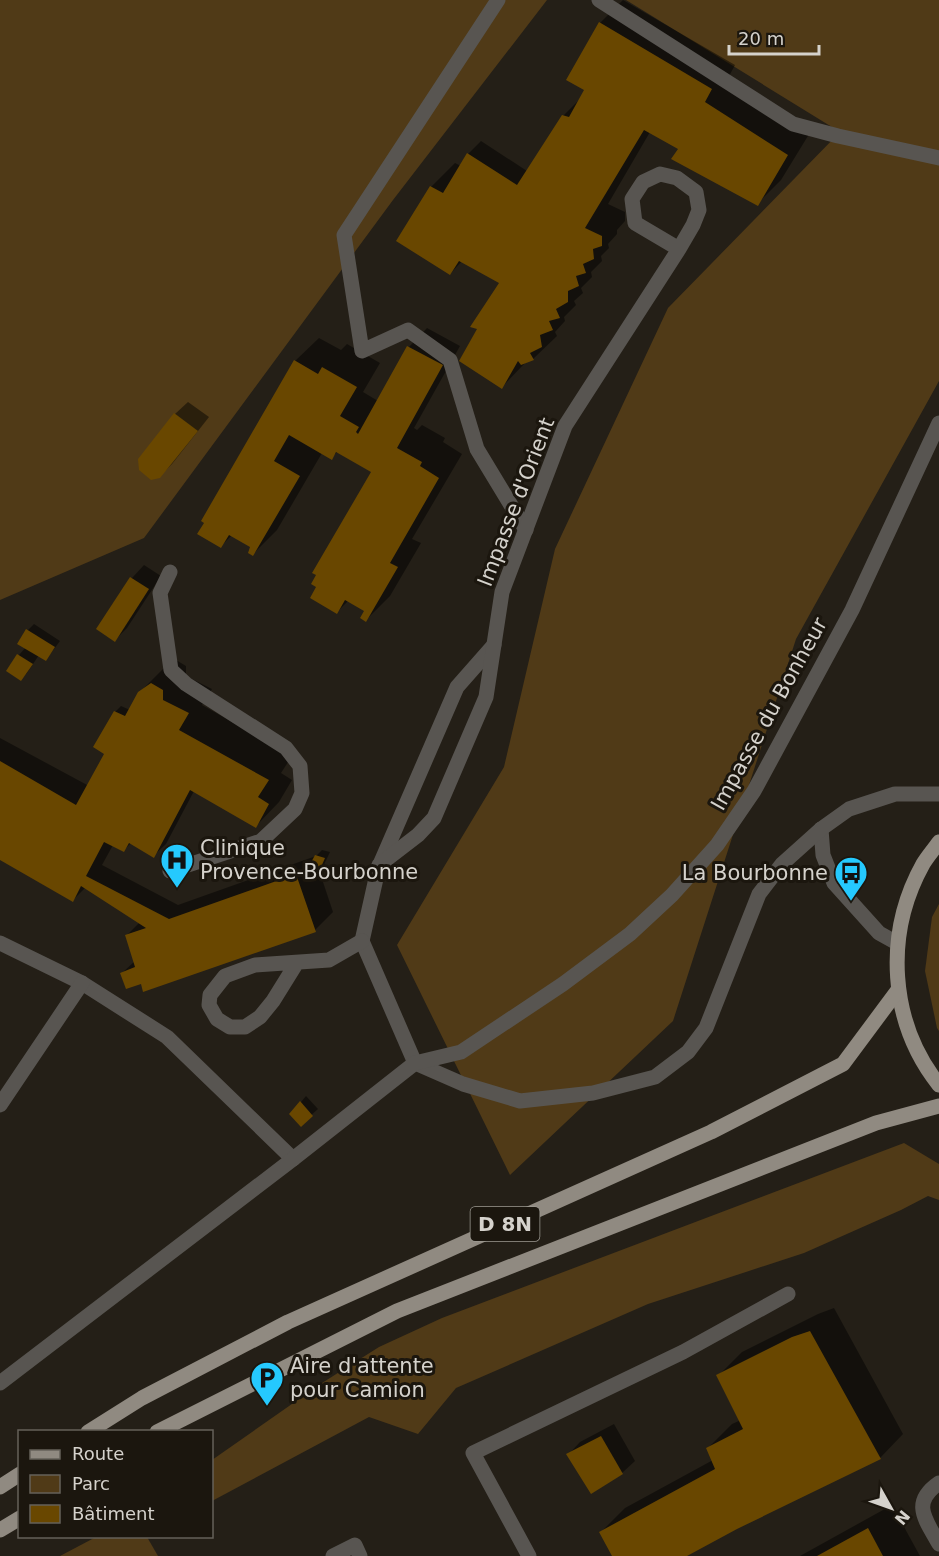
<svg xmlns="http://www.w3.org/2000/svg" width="939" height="1556" viewBox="0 0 939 1556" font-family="'DejaVu Sans',sans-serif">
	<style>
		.green { fill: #503a17 }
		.shadow { fill: #0007 }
		.building { fill: #694700 }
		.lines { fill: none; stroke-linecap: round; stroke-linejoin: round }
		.minor { stroke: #585551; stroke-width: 15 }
		.major { stroke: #908a81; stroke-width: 15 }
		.labels { text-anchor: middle; stroke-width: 6; stroke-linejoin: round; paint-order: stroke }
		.shield { fill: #1b160e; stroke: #9d9a93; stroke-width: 1.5 }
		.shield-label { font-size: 20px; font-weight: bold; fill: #d5d2cc }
		.street-label { font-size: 21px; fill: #d5d2cc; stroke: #1b160e }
		.poi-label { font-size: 21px; fill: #d5d2cc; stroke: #1b160e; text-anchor: start }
	</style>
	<rect width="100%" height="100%" fill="#241f17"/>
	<!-- green -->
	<g class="green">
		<polygon points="0,0 547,0 393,200 144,538 0,600"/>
		<polygon points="626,0 939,0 939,381 796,639 673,1021 510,1175 397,945 504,767 555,549 668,308 840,132"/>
		<polygon points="939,904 939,1031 937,1028 925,971 932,917"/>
		<polygon points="904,1143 939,1164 939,1200 928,1196 901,1210 804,1253 648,1304 456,1388 418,1434 369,1417 212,1501 212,1460 322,1383 379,1347 442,1318"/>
		<polygon points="96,1537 147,1537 158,1556 60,1556"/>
	</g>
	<!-- shadow -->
	<g class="shadow">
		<polygon points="623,0 735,65 728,78 811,131 781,180 757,204 680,148 650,132 608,204 625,212 625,221 617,230 617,234 608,244 609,248 601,256 602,261 591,272 592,277 581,288 583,293 574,301 576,305 564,317 565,321 555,332 557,336 533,359 525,363 502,387 480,328 501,283 462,261 450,274 398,241 431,187 455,163 461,166 468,154 481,141 527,171 563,116 582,97 586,89 600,23"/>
		<polygon points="427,328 460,346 414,428 417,430 422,425 445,438 443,442 462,454 412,539 421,543 390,596 366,620 366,611 348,601 337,612 373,472 338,451 331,458 322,453 277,530 253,554 252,546 232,535 221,546 295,361 319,338 341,350 347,344 380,363 363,392 378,401 409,347"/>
		<polygon points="188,402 209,417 172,464 159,477 175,414"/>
		<polygon points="144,565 161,576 127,628 115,640 98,629 132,578"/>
		<polygon points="34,624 60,641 51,653 45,659 39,655 27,673 21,679 8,670 19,655 26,647 19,643 28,630"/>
		<polygon points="176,660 186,666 186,676 212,689 202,705 292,756 281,773 292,780 279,802 256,826 194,791 166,844 153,856 131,843 123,851 113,845 102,865 178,905 316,856 322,850 330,852 320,873 333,912 315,930 142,982 122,973 135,961 126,936 140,922 86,887 72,901 0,859 0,738 89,786 109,748 115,712 121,706 130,710 139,693 164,668"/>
		<polygon points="306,1096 318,1109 301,1124 291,1114"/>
		<polygon points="834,1308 903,1434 880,1458 736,1528 684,1556 613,1556 601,1532 625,1508 713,1460 708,1448 732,1424 741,1420 718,1376 742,1352 818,1314"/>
		<polygon points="614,1424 635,1461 622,1473 568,1455 580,1442"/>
		<polygon points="892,1505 920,1556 800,1556"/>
	</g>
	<!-- building -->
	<g class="building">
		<polygon points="599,22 712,89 705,102 788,155 758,206 671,159 678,149 644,130 585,228 602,236 602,246 593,249 594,259 583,264 586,273 576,276 579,286 568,291 568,302 556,309 560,318 549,321 553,330 540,335 542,347 530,353 534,360 521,365 518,361 502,389 459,361 477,329 470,327 499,283 459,261 450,275 396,241 430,186 443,193 467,153 517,185 562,115 569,117 584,90 566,80"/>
		<polygon points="407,346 443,365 397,448 422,462 420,466 439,478 390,563 398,567 366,622 360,618 364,611 345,600 337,614 310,598 316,587 311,584 316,575 312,573 371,472 336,452 332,460 289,435 274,461 300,476 253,556 248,553 250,547 229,535 221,548 197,534 204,523 201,521 294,360 318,374 322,367 357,387 340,416 359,427 356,432 358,434"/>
		<polygon points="174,413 198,431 160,478 151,480 139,470 138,459"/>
		<polygon points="130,577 149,589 115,642 96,629"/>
		<polygon points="26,629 55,647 46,661 17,644"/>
		<polygon points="17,654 33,664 21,681 6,671"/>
		<polygon points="151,683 163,690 163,700 189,713 179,730 269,780 258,797 269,804 256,828 190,790 154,858 129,843 124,852 104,842 86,876 169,919 296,874 316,932 143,992 141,984 126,989 120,973 135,967 125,935 146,928 81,886 73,902 0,860 0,761 76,805 104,754 93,747 114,711 125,716 138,692"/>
		<polygon points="315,855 325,858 315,881 304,876"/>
		<polygon points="300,1101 313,1116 301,1127 289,1114"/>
		<polygon points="810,1331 881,1459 737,1529 687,1556 612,1556 599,1532 715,1469 706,1448 743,1429 716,1375 792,1337"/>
		<polygon points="601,1436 623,1474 591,1494 566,1454"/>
		<polygon points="868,1528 883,1556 817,1556"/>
	</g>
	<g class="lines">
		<!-- minor -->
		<g class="minor">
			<polyline points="498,0 344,235 362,351 408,330 450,360 477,449 526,530"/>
			<polyline points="599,0 793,124 838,136 939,158"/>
			<polyline points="170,572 160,593 171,670 186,684 286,748 300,766 302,793 295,809 261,841 170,871"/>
			<polyline points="821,829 823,855 834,883 879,933 897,943"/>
			<polyline points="381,862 457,687 494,645"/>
			<polyline points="362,941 379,865 418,835 434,818 486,697 502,592 565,426 679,249 693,225 699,210 696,192 677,178 660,174 643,182 632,199 635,223 679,249"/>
			<polyline points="362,941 415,1063 463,1084 520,1101 593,1093 655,1077 688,1052 706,1028 759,894 782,864 821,829 849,809 895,794 939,794"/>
			<polyline points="0,943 82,983 167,1037 293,1159"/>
			<polyline points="296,964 273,1001 260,1017 245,1027 230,1027 217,1019 209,1005 210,995 225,976 255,965 329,960 362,941"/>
			<polyline points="0,1105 82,983"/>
			<polyline points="0,1383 293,1159 415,1063 461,1052 563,984 630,934 672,895 717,845 754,791 852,610 939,423"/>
			<path d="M939,1483C910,1503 926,1520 939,1544"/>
			<polyline points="333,1556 355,1545 360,1556"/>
			<polyline points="529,1556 473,1453 683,1352 788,1294"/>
		</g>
		<!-- major -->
		<g class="major">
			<path d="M939,842C934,849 927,857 923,864C884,934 889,1022 939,1085"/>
			<polyline points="88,1432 142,1398 288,1322 711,1132 843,1064 898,990"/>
			<polyline points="157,1432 397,1311 876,1123 939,1106"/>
			<polyline points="0,1487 20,1474"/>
			<polyline points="0,1530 20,1518"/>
		</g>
	</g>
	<!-- icons -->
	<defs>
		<g id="hospital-pin" transform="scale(1.725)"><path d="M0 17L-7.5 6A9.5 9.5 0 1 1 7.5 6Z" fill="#25c9fe" stroke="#1b160e"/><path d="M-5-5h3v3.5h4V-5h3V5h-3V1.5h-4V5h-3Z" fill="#111"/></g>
		<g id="bus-pin" transform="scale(1.725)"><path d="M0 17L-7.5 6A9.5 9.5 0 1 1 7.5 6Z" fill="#25c9fe" stroke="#1b160e"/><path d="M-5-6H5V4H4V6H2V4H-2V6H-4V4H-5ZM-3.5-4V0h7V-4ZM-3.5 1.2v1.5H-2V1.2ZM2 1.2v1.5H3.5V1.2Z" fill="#111"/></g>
		<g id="parking-pin" transform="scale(1.725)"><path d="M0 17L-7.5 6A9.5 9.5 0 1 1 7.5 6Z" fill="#25c9fe" stroke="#1b160e"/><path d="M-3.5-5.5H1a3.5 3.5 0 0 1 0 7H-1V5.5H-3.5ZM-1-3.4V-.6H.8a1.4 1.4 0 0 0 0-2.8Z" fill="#111"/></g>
	</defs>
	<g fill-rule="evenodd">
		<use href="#hospital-pin" x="177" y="860"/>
		<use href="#bus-pin" x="851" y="873"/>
		<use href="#parking-pin" x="267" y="1378"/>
	</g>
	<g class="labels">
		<!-- shield labels -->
		<rect class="shield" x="470.5" y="1207" width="69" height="34" rx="4.5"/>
		<g class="shield-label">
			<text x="505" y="1231">D 8N</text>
		</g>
		<!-- street labels -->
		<g class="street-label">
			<text transform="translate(516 502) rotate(-69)" y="7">Impasse d'Orient</text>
			<text transform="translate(769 714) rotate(-61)" y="7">Impasse du Bonheur</text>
		</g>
		<!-- poi labels -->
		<g class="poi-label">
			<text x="200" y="855">Clinique<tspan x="200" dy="24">Provence-Bourbonne</tspan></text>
			<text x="828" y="880" text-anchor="end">La Bourbonne</text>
			<text x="290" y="1373">Aire d'attente<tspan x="290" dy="24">pour Camion</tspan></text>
		</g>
	</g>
	<!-- legend -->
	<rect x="18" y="1430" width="195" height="108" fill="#1b160e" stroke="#65615a" stroke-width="1.5"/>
	<rect x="30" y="1450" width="30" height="9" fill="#908a81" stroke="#65615a" stroke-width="1.5"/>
	<text x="72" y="1460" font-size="18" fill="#d5d2cc">Route</text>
	<rect x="30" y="1475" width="30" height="18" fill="#503a17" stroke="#65615a" stroke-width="1.5"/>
	<text x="72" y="1490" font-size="18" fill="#d5d2cc">Parc</text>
	<rect x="30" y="1505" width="30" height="18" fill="#694700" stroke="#65615a" stroke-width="1.5"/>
	<text x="72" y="1520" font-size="18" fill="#d5d2cc">Bâtiment</text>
	<!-- north arrow -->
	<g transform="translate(891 1508) rotate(130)" stroke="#1b160e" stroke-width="4.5" paint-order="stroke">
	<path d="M0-4.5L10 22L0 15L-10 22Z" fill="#d5d2cc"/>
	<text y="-9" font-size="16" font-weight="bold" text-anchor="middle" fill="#d5d2cc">N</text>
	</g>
	<!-- scale -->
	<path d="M729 45v9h90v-9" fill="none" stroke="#d5d2cc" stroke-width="3"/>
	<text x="738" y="45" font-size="18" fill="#d5d2cc" stroke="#1b160e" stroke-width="4.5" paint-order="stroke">20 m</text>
</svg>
